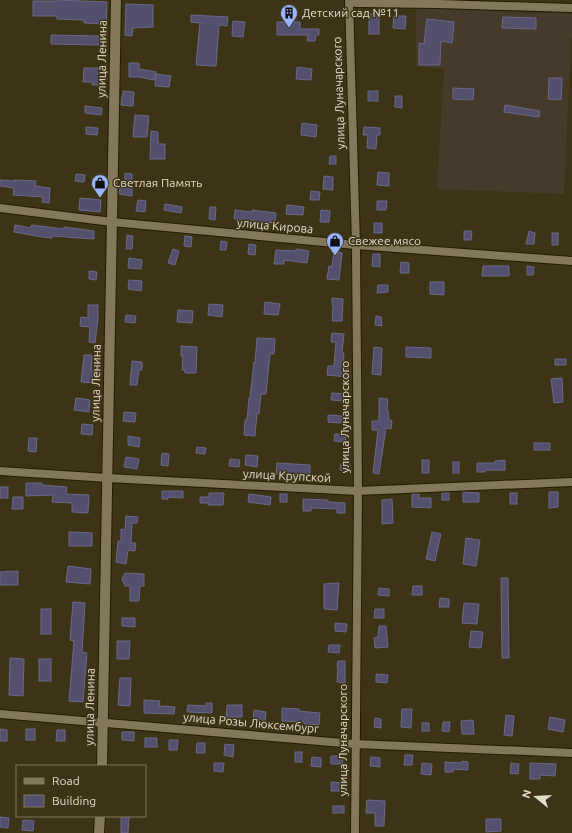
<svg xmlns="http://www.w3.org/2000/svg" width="572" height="833" viewBox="0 0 572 833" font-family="Ubuntu,sans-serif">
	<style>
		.industrial { fill: #463a2b }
		.building { fill: #52506d; stroke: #6a6987 }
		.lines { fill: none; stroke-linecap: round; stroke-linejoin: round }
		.minor-casing { stroke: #241b00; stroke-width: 10 }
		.tertiary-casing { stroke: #241b00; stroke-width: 12 }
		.minor { stroke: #83795a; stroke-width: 8 }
		.tertiary { stroke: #83795a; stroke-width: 10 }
		.labels { text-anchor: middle; stroke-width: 3; stroke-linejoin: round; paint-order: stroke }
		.poi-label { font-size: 12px; fill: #e1dccb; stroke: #3d3417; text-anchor: start }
		.street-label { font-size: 12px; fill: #e1dccb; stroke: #3d3417 }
	</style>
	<rect width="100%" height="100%" fill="#3d3417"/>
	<!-- industrial -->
	<polygon class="industrial" points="416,8 572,14 572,39 571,39 564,194 437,189 444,69 416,66"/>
	<!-- building -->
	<g class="building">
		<polygon points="58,0 107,2 106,24 84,23 84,20 57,19 57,16 33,16 33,1 58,1"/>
		<polygon points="126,4 153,5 153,27 133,28 132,36 125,35"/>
		<rect x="369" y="14" width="10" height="20"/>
		<polygon points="191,15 228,17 227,26 219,25 216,66 196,65 200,23 191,22"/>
		<polygon points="394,16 406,16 405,29 393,28"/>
		<polygon points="503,17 536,18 536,29 502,28"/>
		<polygon points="427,19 454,22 452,43 441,41 440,65 419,65 419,43 424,44"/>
		<polygon points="233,21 245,22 243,37 232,36"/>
		<polygon points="277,22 300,22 300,29 319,29 319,35 316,35 315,41 307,41 308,35 277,35"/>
		<polygon points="51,35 99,36 99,45 51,44"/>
		<polygon points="129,63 139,63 139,69 156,72 154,80 139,77 129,77"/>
		<polygon points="297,67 312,69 311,80 296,79"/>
		<polygon points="84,68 102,68 102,85 92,85 92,82 83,82"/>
		<polygon points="156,74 171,76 169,87 155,86"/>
		<polygon points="549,78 562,78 561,100 548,99"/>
		<polygon points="453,88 474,89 473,100 453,99"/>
		<polygon points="123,91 134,92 133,106 121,105"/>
		<rect x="368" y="91" width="10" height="10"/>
		<polygon points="395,96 402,96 402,108 395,107"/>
		<polygon points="505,105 540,111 539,117 504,112"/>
		<polygon points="85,106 102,108 101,115 85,113"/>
		<polygon points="135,115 149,116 147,137 133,137"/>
		<polygon points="302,123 317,125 316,137 301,135"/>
		<polygon points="86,127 98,128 97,135 86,134"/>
		<polygon points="364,127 380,128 380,135 377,135 376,149 367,148 368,135 363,135"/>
		<polygon points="151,131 158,132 158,144 165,144 165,159 150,159"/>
		<polygon points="330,156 336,156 336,164 329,164"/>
		<polygon points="378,172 389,173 389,186 377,185"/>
		<polygon points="125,173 132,174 132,196 119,194 120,188 125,188"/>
		<polygon points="76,174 85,175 84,182 75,181"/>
		<polygon points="324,176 333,177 333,190 323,189"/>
		<polygon points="0,180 14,181 14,180 36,181 35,186 50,188 49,203 42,202 43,197 13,195 14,188 0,186"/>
		<polygon points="311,191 320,192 319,200 310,200"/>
		<polygon points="80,198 101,200 100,212 79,210"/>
		<polygon points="138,200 146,201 145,212 136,211"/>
		<polygon points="377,201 387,201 386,210 377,210"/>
		<polygon points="165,204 182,207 181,213 164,210"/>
		<polygon points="287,205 304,207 303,215 286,214"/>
		<polygon points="210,207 216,207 215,220 209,219"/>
		<polygon points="235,210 252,212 252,210 276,213 275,223 234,219"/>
		<polygon points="321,210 330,211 329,222 320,222"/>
		<rect x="374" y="223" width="8" height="10"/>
		<polygon points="15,225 31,228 31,225 64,229 64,227 94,231 94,239 52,236 52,238 42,237 14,232"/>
		<polygon points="464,231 472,231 471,240 464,240"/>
		<polygon points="529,231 535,233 534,244 526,244"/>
		<rect x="552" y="233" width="6" height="12"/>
		<polygon points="127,235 133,236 132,249 126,249"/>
		<polygon points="185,236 192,237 191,247 184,246"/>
		<polygon points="221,241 227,242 226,250 220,250"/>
		<polygon points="249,244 256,245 255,255 248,254"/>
		<polygon points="173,249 179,251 175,265 168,263"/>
		<polygon points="296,249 309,251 307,263 284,260 284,264 274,264 276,250 296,251"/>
		<polygon points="334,252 342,253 339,280 327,279 329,266 332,267"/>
		<polygon points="373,254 380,254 380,267 372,266"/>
		<polygon points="129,258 142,260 141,269 128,268"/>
		<polygon points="401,262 409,263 409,273 400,273"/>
		<polygon points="483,266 509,266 509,276 482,276"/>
		<polygon points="527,266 534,267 533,275 527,275"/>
		<polygon points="89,271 97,272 96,280 89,279"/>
		<polygon points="129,280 142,281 141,291 128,289"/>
		<polygon points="430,282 444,282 444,295 430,294"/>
		<polygon points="378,285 388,285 388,292 377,293"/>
		<polygon points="332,298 343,299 342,321 332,321 333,306 332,305"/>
		<polygon points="265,302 280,304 278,315 264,314"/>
		<polygon points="209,304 223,305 222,317 208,315"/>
		<polygon points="88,305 98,305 98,319 95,343 89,342 90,327 80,326 81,317 88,318"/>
		<polygon points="178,310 193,311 192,323 177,322"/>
		<polygon points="126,315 136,316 135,323 125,322"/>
		<polygon points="376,316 381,317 382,326 375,325"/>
		<polygon points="332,333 344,334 342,352 344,353 343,367 348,368 347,377 327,375 328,366 334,366 336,342 331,342"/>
		<polygon points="257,338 275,339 274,354 270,354 266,394 261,394 259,414 257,413 255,436 244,435 245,420 247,420 249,398 250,398 254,362 255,363"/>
		<polygon points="181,346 197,347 196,373 185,373 185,370 182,370 183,356 181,356"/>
		<polygon points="374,347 382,348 381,375 372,374"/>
		<polygon points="406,347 431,348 431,358 406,357"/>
		<polygon points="84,355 92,355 91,371 96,371 95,383 81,382"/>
		<rect x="555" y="359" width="11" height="6"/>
		<polygon points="132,361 142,362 142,370 139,370 137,385 130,385"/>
		<polygon points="562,378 563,402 554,403 551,379"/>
		<polygon points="332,393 345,394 344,401 331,400"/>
		<polygon points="76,398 90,400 89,412 74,410"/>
		<polygon points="379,398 388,399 387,410 388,410 389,420 392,421 391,429 386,428 379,474 373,473 378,430 372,430 372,421 379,421"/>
		<polygon points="124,412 136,413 135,422 123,421"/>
		<polygon points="328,415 342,416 341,423 328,422"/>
		<polygon points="82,424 93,425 92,435 81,434"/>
		<polygon points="335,434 346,435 345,442 334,441"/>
		<polygon points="128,436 140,438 139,447 128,445"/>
		<polygon points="29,438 37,438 36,452 28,451"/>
		<rect x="534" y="443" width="16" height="7"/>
		<polygon points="197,447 206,448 205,454 196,453"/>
		<polygon points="162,453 169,454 168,466 161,465"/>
		<polygon points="246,455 258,456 257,467 245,465"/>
		<polygon points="126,457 139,459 137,469 124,467"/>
		<polygon points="230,459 240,460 239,467 229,466"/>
		<rect x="422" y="460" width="7" height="13"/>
		<polygon points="505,460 505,470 485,470 485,472 477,472 477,463 495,463 495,461"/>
		<rect x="453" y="462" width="6" height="11"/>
		<polygon points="277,463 310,465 310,475 276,474"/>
		<polygon points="341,464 350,465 349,471 340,470"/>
		<polygon points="26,483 42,483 42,485 67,487 66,494 89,495 88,513 72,512 72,503 52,502 53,495 26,496"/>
		<rect x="0" y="487" width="8" height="11"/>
		<polygon points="162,491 183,491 183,498 168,497 168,499 162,499"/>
		<polygon points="463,492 479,493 479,502 463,502"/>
		<polygon points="549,492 558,492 558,507 549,508"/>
		<polygon points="209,493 224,493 223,505 208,505 208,503 200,503 200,497 209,497"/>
		<rect x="442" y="493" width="7" height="7"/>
		<rect x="510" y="493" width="7" height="11"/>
		<polygon points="249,494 271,497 270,505 248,502"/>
		<rect x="280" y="494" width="7" height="8"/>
		<polygon points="412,494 419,494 419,498 431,498 431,508 412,507"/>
		<polygon points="13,497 23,497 23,509 12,509"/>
		<polygon points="303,499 328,500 328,502 345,503 345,513 337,513 337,509 311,508 311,511 303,511"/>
		<polygon points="392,499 393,523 382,524 382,500"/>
		<polygon points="126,516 138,517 137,523 132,523 131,543 136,543 135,551 128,550 126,564 116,562 118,541 121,541 121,529 125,530"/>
		<polygon points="69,532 92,533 92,546 69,546"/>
		<polygon points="432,532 441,534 435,561 426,559"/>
		<polygon points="466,538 480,540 476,566 463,564"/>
		<polygon points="68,566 91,569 90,584 66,582"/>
		<polygon points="18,571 18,585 0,585 0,572"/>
		<polygon points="125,573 144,574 144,586 140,586 139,601 130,601 130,586 125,586 122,579"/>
		<polygon points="501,578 508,578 509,658 502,658"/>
		<polygon points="339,583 337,610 324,609 324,584"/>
		<polygon points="413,586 422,586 422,595 412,595"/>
		<polygon points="379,588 389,589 389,596 378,595"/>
		<polygon points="440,598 449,599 449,607 439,607"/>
		<polygon points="73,602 85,603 82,652 87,653 83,702 69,701 74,641 70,640"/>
		<polygon points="464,603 479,604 477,624 462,623"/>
		<rect x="41" y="609" width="10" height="25"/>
		<polygon points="375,609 384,609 384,618 374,618"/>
		<polygon points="122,618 135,618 135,627 122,626"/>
		<polygon points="335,623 347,624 346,632 335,631"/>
		<polygon points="379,626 386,626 388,647 375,648 374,638 378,637"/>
		<polygon points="471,631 483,632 481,648 469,647"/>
		<polygon points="117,641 130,641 129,659 117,659"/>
		<polygon points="329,645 340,645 339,653 328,652"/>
		<polygon points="10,658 24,659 23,696 9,695"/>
		<rect x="39" y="659" width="12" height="22"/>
		<polygon points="338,661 345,661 345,683 337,682 338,668 337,668"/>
		<polygon points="376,674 388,675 387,683 376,682"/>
		<polygon points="120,678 131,678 130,706 118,705"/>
		<polygon points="144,700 160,701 159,706 175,707 174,714 144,713"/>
		<polygon points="206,703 212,703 212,713 187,712 188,705 206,706"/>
		<polygon points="227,705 242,705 242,717 226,717"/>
		<polygon points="282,708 299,709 299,711 320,713 319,725 304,724 304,722 282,721"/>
		<polygon points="402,709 412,709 411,728 401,727"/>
		<polygon points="254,710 266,712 265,722 253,721"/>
		<polygon points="506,715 514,716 512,736 504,735"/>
		<polygon points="550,717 565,720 563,732 548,729"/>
		<polygon points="375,718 381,719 381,728 374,727"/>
		<polygon points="473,720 474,734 462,734 461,721"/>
		<polygon points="443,722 450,722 449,732 442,731"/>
		<rect x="422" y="723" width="7" height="8"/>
		<polygon points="0,729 7,730 7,741 0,741"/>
		<rect x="26" y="729" width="9" height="11"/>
		<polygon points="57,730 65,730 65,741 56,741"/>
		<polygon points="122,732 134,732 134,741 122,740"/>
		<rect x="145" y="738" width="12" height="9"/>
		<polygon points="169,740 178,740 177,750 169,750"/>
		<polygon points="197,743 205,743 205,753 196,753"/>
		<polygon points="225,744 234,745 233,757 224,755"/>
		<rect x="295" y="752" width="7" height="10"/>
		<polygon points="405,755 413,755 412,765 404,765"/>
		<polygon points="331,756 343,756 342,764 331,764"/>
		<polygon points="312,757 321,758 321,767 311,766"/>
		<polygon points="371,757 380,758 380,767 370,766"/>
		<polygon points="462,761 468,762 468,770 453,769 453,772 445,772 445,762 462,763"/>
		<polygon points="214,763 224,763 223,772 214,771"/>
		<polygon points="422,763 432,764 431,775 421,774"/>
		<polygon points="511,763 519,764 518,774 510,773"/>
		<polygon points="530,763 556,764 555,776 540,775 540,779 530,779"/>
		<polygon points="331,782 343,783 342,791 331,791"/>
		<polygon points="367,800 385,801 384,826 375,826 375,813 366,813"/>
		<rect x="333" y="806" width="11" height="7"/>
		<polygon points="121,816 129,816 128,833 121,833"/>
		<polygon points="0,817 9,818 8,828 0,827"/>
		<polygon points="486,819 501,819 501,831 486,832"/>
		<polygon points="23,820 34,821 33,831 22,830"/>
	</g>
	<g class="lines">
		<!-- minor casing -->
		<g class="minor-casing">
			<g id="minor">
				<polyline points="349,0 356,245 358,491 355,833"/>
				<polyline points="349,2 357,3 438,4 572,8"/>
				<polyline points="0,208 112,222 356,245 572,261"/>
				<polyline points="0,471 108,478 358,491 572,482"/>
				<polyline points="0,714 355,744 572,753"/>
			</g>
		</g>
		<!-- tertiary casing -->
		<g class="tertiary-casing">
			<g id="tertiary">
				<polyline points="102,766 116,0"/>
				<polyline points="99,833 100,816"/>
			</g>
		</g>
		<!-- minor -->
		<use href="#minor" class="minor"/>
		<!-- tertiary -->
		<use href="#tertiary" class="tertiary"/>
	</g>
	<!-- icons -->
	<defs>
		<g id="building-pin" transform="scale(0.9)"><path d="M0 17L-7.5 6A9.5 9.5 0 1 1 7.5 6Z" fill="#9ab5fd" stroke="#3d3417"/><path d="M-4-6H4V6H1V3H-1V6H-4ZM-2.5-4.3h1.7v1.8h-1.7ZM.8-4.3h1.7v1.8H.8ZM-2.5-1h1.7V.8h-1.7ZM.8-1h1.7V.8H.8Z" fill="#111"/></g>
		<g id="shop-pin" transform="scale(0.9)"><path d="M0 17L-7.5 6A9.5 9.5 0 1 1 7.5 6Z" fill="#9ab5fd" stroke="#3d3417"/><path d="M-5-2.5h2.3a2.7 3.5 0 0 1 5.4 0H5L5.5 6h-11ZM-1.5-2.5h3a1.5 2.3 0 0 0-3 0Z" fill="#111"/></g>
	</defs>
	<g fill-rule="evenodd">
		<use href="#building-pin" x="289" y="13"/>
		<use href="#shop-pin" x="100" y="183"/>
		<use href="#shop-pin" x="335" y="241"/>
	</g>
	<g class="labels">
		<!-- poi labels -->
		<g class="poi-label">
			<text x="302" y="17">Детский сад №11</text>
			<text x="113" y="187">Светлая Память</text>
			<text x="348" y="245">Свежее мясо</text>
		</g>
		<!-- street labels -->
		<g class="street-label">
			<text transform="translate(102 59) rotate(-89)" y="4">улица Ленина</text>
			<text transform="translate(339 93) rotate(-92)" y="4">улица Луначарского</text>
			<text transform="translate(275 226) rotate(5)" y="4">улица Кирова</text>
			<text transform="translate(96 383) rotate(-89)" y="4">улица Ленина</text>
			<text transform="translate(345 417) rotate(-90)" y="4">улица Луначарского</text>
			<text transform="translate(287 476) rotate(3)" y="4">улица Крупской</text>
			<text transform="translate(90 707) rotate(-89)" y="4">улица Ленина</text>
			<text transform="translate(251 723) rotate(5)" y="4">улица Розы Люксембург</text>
			<text transform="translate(343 740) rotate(-90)" y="4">улица Луначарского</text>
		</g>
	</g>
	<!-- legend -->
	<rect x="16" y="765" width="130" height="52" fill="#3d3417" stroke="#7f775f"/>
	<rect x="24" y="778" width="20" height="6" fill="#83795a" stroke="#7f775f"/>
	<text x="52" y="785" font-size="12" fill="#e1dccb">Road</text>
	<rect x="24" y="795" width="20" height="12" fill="#52506d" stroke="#7f775f"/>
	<text x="52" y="805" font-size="12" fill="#e1dccb">Building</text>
	<!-- north arrow -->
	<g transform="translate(536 797) rotate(288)" stroke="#3d3417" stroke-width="3" paint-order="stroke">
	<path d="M0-3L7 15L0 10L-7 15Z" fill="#e1dccb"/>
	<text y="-6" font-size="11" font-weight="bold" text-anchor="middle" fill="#e1dccb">N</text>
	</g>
</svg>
